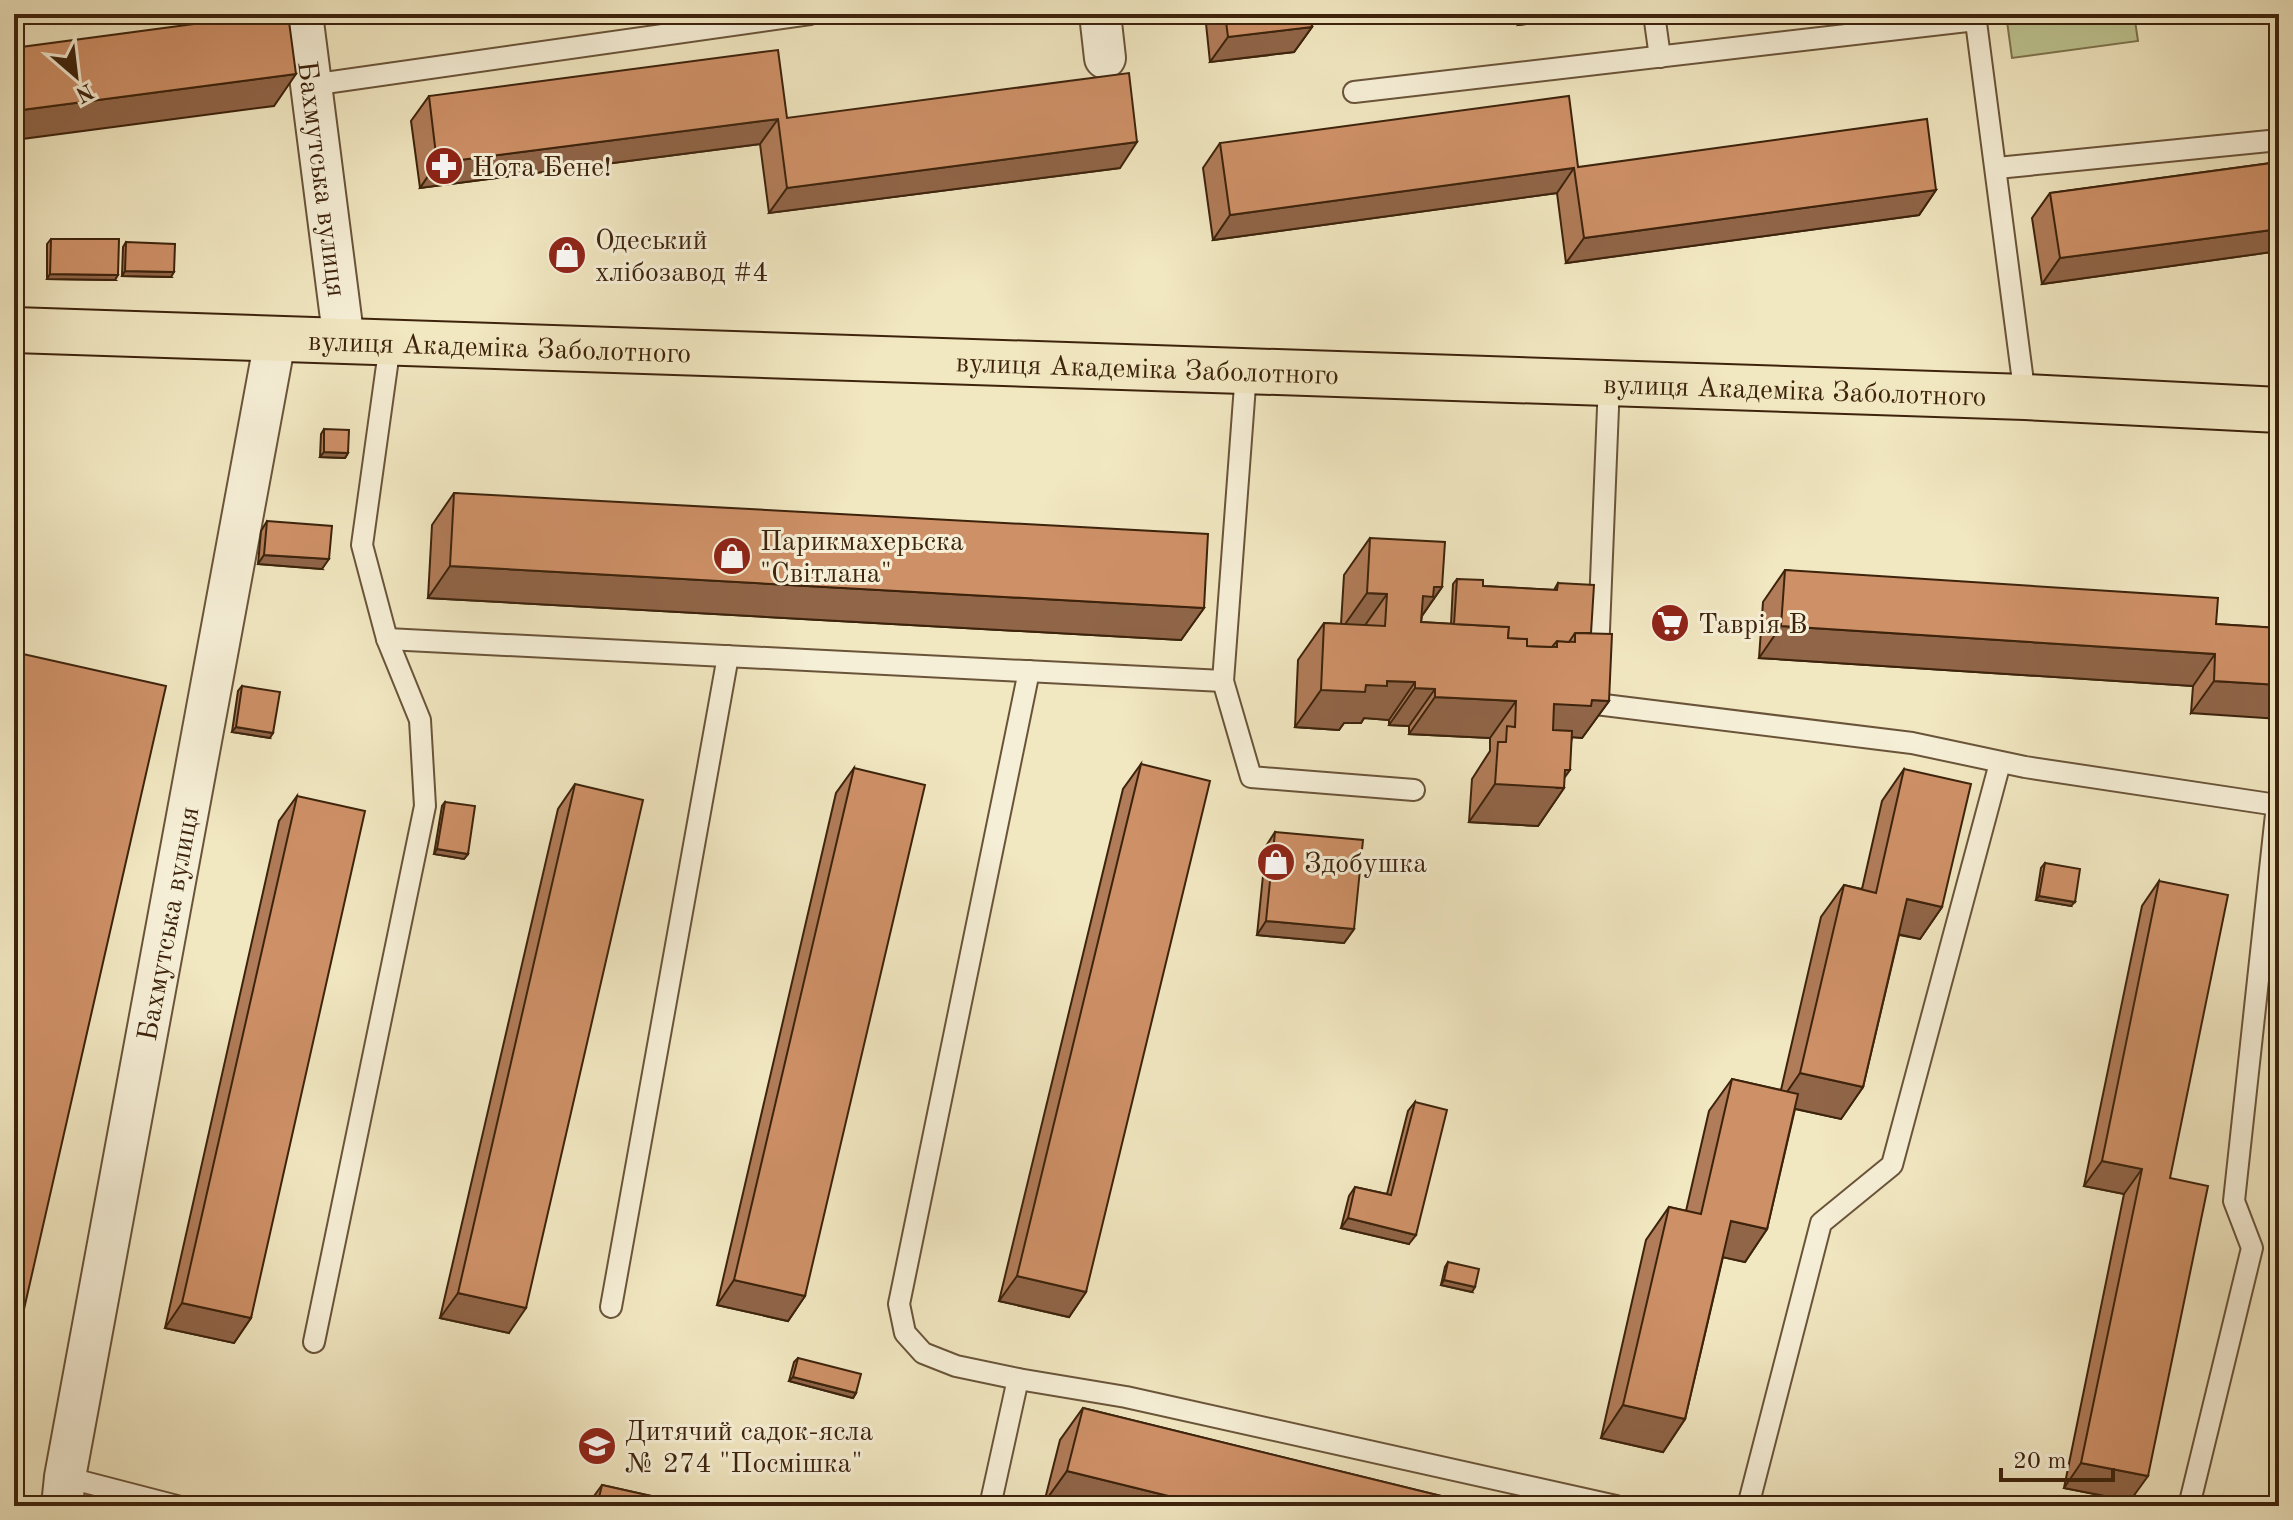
<svg xmlns="http://www.w3.org/2000/svg" width="2293" height="1520" viewBox="0 0 2293 1520" font-family="'Old Standard TT',serif">
	<style>
		.green { fill: #bdc491; stroke: #7d744e; stroke-width: 2 }
		.lines { fill: none; stroke-linecap: round; stroke-linejoin: round }
		.lane-casing { stroke: #6a5439; stroke-width: 24 }
		.street-casing { stroke: #6a5439; stroke-width: 44 }
		.highway-casing { stroke: #3d230c; stroke-width: 48 }
		.lane { stroke: #f6efd7; stroke-width: 20 }
		.street { stroke: #f6efd7; stroke-width: 40 }
		.highway { stroke: #f1e7c1; stroke-width: 44 }
		.wall { fill: #b17c59; stroke: #3d230c; stroke-width: 2 }
		.shaded-wall { fill: #906548; stroke: #3d230c; stroke-width: 2 }
		.building { fill: #ce9067; stroke: #3d230c; stroke-width: 2 }
		.labels { text-anchor: middle; stroke-width: 6; stroke-linejoin: round; paint-order: stroke }
		.poi-label { font-size: 28px; fill: #3d230c; stroke: #f6efd7; text-anchor: start }
		.street-label { font-size: 28px; fill: #3d230c; stroke: #f6efd7 }
	</style>
	<rect width="100%" height="100%" fill="#f1e7c1"/>
	<filter id="stains"><feTurbulence type="fractalNoise" baseFrequency=".0025" numOctaves="4"/><feColorMatrix values="0 0 0 0 .2 0 0 0 0 .09 0 0 0 0 .02 0 0 0 .5 -.17"/></filter>
	<radialGradient id="worn" r=".72"><stop offset=".6" stop-color="#630" stop-opacity="0"/><stop offset="1" stop-color="#630" stop-opacity=".3"/></radialGradient>
	<!-- green -->
	<polygon class="green" points="2006,14 2134,14 2138,41 2012,58"/>
	<g class="lines">
		<!-- lane casing -->
		<g class="lane-casing">
			<g id="lane">
				<polyline points="1654,14 1660,57"/>
				<polyline points="1975,14 2025,397"/>
				<polyline points="311,85 810,14"/>
				<polyline points="1354,92 1976,20"/>
				<polyline points="1997,168 2279,140"/>
				<polyline points="1246,372 1223,681 1251,777 1414,790"/>
				<polyline points="1609,383 1596,704 1912,743 2025,767 2277,805"/>
				<polyline points="387,639 1223,681"/>
				<polyline points="1029,671 899,1304 905,1333 923,1353 956,1366 1018,1379 1126,1397 1616,1506"/>
				<polyline points="611,1307 728,656"/>
				<polyline points="314,1342 425,806 420,720 387,639 362,545 390,344"/>
				<polyline points="65,1477 177,1506"/>
				<polyline points="990,1506 1018,1379"/>
				<polyline points="1748,1506 1821,1223 1892,1165 2000,763"/>
				<polyline points="2189,1506 2252,1248 2234,1201 2277,805 2279,805"/>
			</g>
		</g>
		<!-- street casing -->
		<g class="street-casing">
			<g id="street">
				<path id="s1" d="M302,14L344,342"/>
				<polyline points="1100,14 1105,58"/>
				<path id="s2" d="M62,1506L65,1477L275,340"/>
			</g>
		</g>
		<!-- highway casing -->
		<g class="highway-casing">
			<g id="highway">
				<path id="s3" d="M14,330L2025,397L2279,410"/>
			</g>
		</g>
		<!-- lane -->
		<use href="#lane" class="lane"/>
		<!-- street -->
		<use href="#street" class="street"/>
		<!-- highway -->
		<use href="#highway" class="highway"/>
	</g>
	<!-- wall -->
	<g class="wall">
		<polygon points="1205,14 1310,14 1312,27 1294,52 1210,62"/>
		<polygon points="1516,14 1603,14 1518,25"/>
		<polygon points="429,96 787,118 1120,168 769,213 760,144 420,188 411,121"/>
		<polygon points="1220,143 1578,167 1936,190 1919,215 1566,263 1557,193 1213,240 1203,168"/>
		<polygon points="2279,162 2279,251 2042,284 2032,218 2050,193"/>
		<polygon points="51,239 115,280 47,279 47,244"/>
		<polygon points="126,242 171,277 122,276 123,247"/>
		<polygon points="324,429 348,453 345,458 320,457 321,434"/>
		<polygon points="454,493 1204,608 1181,640 428,598 432,525"/>
		<polygon points="267,521 322,569 258,564 261,531"/>
		<polygon points="1370,538 1442,587 1422,616 1421,622 1451,624 1453,584 1457,579 1483,586 1554,590 1558,583 1591,633 1609,701 1582,738 1572,737 1564,777 1564,788 1538,826 1469,822 1472,779 1490,751 1490,738 1409,734 1409,726 1389,725 1389,720 1364,718 1361,723 1344,723 1339,730 1295,727 1298,660 1324,623 1341,624 1344,575"/>
		<polygon points="1785,570 2216,624 2279,628 2191,713 2193,686 1759,658 1763,602"/>
		<polygon points="242,686 270,738 232,732 238,691"/>
		<polygon points="1141,764 1086,1292 1069,1317 999,1301 1123,789"/>
		<polygon points="854,768 805,1296 788,1321 717,1305 836,793"/>
		<polygon points="1904,769 1942,907 1920,939 1899,935 1863,1087 1841,1119 1795,1109 1767,1229 1745,1262 1723,1257 1685,1419 1663,1452 1601,1438 1646,1240 1669,1207 1686,1211 1709,1111 1732,1079 1781,1090 1821,917 1844,885 1862,889 1882,801"/>
		<polygon points="575,784 509,1333 440,1318 558,809"/>
		<polygon points="297,796 251,1318 234,1343 165,1328 279,821"/>
		<polygon points="445,802 468,854 464,859 434,854 442,806"/>
		<polygon points="1275,832 1354,929 1344,943 1257,935 1266,846"/>
		<polygon points="2045,863 2071,906 2036,900 2041,868"/>
		<polygon points="2159,881 2170,1178 2130,1501 2064,1488 2124,1194 2084,1186 2142,906"/>
		<polygon points="1415,1102 1409,1244 1341,1228 1349,1196 1355,1187 1387,1194 1408,1111"/>
		<polygon points="1448,1262 1472,1292 1441,1285 1445,1267"/>
		<polygon points="798,1358 856,1393 853,1398 789,1381 794,1362"/>
		<polygon points="1083,1408 1482,1506 1055,1506 1044,1503 1060,1440"/>
		<polygon points="602,1485 696,1506 588,1506 589,1503"/>
	</g>
	<!-- shaded-wall -->
	<g class="shaded-wall">
		<polygon points="1525,14 1603,14 1518,25"/>
		<polygon points="1312,27 1294,52 1210,62 1228,37"/>
		<polygon points="296,74 274,106 14,140 14,111"/>
		<polygon points="778,119 760,144 420,188 437,163"/>
		<polygon points="1137,142 1120,168 769,213 787,188"/>
		<polygon points="1574,168 1557,193 1213,240 1230,215"/>
		<polygon points="1936,190 1919,215 1566,263 1584,238"/>
		<polygon points="2279,229 2279,251 2042,284 2060,258"/>
		<polygon points="14,270 21,270 18,275 14,275"/>
		<polygon points="125,271 174,272 171,277 122,276"/>
		<polygon points="50,274 118,275 115,280 47,279"/>
		<polygon points="324,452 348,453 345,458 320,457"/>
		<polygon points="264,555 329,559 322,569 258,564"/>
		<polygon points="450,566 1204,608 1181,640 428,598"/>
		<polygon points="1434,587 1442,587 1416,624 1423,596"/>
		<polygon points="1367,593 1387,594 1361,631 1341,630"/>
		<polygon points="1781,626 2215,654 2193,686 1759,658"/>
		<polygon points="1387,681 1415,682 1389,720 1364,718 1361,723 1344,723 1339,730 1295,727 1321,690 1366,685"/>
		<polygon points="2214,681 2279,685 2279,719 2191,713"/>
		<polygon points="1415,688 1435,689 1409,726 1389,725"/>
		<polygon points="1435,697 1516,701 1490,738 1409,734"/>
		<polygon points="1592,700 1609,701 1582,738 1570,737 1528,742 1554,704"/>
		<polygon points="236,727 273,733 270,738 232,732"/>
		<polygon points="1565,770 1570,770 1557,788 1564,788 1538,826 1469,822 1495,784"/>
		<polygon points="437,849 468,854 464,859 434,854"/>
		<polygon points="2039,896 2075,902 2071,906 2036,900"/>
		<polygon points="1907,899 1942,907 1920,939 1884,931"/>
		<polygon points="1266,921 1354,929 1344,943 1257,935"/>
		<polygon points="1800,1073 1863,1087 1841,1119 1778,1105"/>
		<polygon points="2102,1161 2142,1169 2124,1194 2084,1186"/>
		<polygon points="1348,1218 1416,1235 1409,1244 1341,1228"/>
		<polygon points="1731,1221 1767,1229 1745,1262 1708,1254"/>
		<polygon points="1017,1276 1086,1292 1069,1317 999,1301"/>
		<polygon points="734,1280 805,1296 788,1321 717,1305"/>
		<polygon points="1444,1280 1475,1287 1472,1292 1441,1285"/>
		<polygon points="458,1293 526,1308 509,1333 440,1318"/>
		<polygon points="182,1303 251,1318 234,1343 165,1328"/>
		<polygon points="793,1377 856,1393 853,1398 789,1381"/>
		<polygon points="1623,1405 1685,1419 1663,1452 1601,1438"/>
		<polygon points="2081,1463 2148,1476 2130,1501 2064,1488"/>
		<polygon points="1067,1471 1209,1506 1055,1506 1044,1503"/>
	</g>
	<!-- building -->
	<g class="building">
		<polygon points="270,14 288,14 296,74 14,111 14,48"/>
		<polygon points="1225,14 1310,14 1312,27 1228,37"/>
		<polygon points="778,50 787,118 1129,73 1137,142 787,188 778,119 437,163 429,96"/>
		<polygon points="1569,96 1578,167 1927,119 1936,190 1584,238 1574,168 1230,215 1220,143"/>
		<polygon points="2279,162 2279,229 2060,258 2050,193"/>
		<polygon points="14,239 22,239 21,270 14,270"/>
		<polygon points="51,239 119,239 118,275 50,274"/>
		<polygon points="126,242 175,244 174,272 125,271"/>
		<polygon points="324,429 349,430 348,453 324,452"/>
		<polygon points="454,493 1208,534 1204,608 450,566"/>
		<polygon points="267,521 332,526 329,559 264,555"/>
		<polygon points="1370,538 1445,542 1442,587 1434,587 1433,597 1423,596 1421,622 1509,627 1508,638 1527,639 1527,646 1557,647 1557,641 1575,642 1575,633 1612,634 1609,701 1592,700 1591,706 1554,704 1553,730 1572,731 1570,770 1565,770 1564,788 1495,784 1498,742 1506,742 1507,726 1515,727 1516,701 1435,697 1435,689 1415,688 1415,682 1387,681 1387,686 1366,685 1365,692 1321,690 1324,623 1385,626 1387,594 1367,593"/>
		<polygon points="1785,570 2218,598 2216,624 2279,628 2279,685 2214,681 2215,654 1781,626"/>
		<polygon points="1457,579 1483,580 1483,586 1557,590 1558,583 1594,585 1591,633 1575,633 1569,642 1557,641 1552,647 1527,646 1527,639 1508,638 1509,627 1454,624"/>
		<polygon points="14,652 166,686 14,1353"/>
		<polygon points="242,686 280,692 273,733 236,727"/>
		<polygon points="1141,764 1210,781 1086,1292 1017,1276"/>
		<polygon points="854,768 925,785 805,1296 734,1280"/>
		<polygon points="1904,769 1971,784 1942,907 1907,899 1863,1087 1800,1073 1844,885 1876,893"/>
		<polygon points="575,784 643,800 526,1308 458,1293"/>
		<polygon points="297,796 365,811 251,1318 182,1303"/>
		<polygon points="445,802 475,806 468,854 437,849"/>
		<polygon points="1275,832 1363,840 1354,929 1266,921"/>
		<polygon points="2045,863 2080,869 2075,902 2039,896"/>
		<polygon points="2159,881 2228,895 2170,1178 2208,1186 2148,1476 2081,1463 2142,1169 2102,1161"/>
		<polygon points="1732,1079 1798,1094 1767,1229 1731,1221 1685,1419 1623,1405 1669,1207 1701,1214"/>
		<polygon points="1415,1102 1447,1110 1416,1235 1348,1218 1355,1187 1391,1195"/>
		<polygon points="1448,1262 1479,1269 1475,1287 1444,1280"/>
		<polygon points="798,1358 861,1374 856,1393 793,1377"/>
		<polygon points="1083,1408 1482,1506 1209,1506 1067,1471"/>
		<polygon points="602,1485 696,1506 597,1506"/>
	</g>
	<!-- icons -->
	<defs>
		<g id="pharmacy-disc" transform="scale(2)"><circle r="9.5" fill="#8f2418" stroke="#f6efd7"/><path d="M-2-6h4v4h4v4h-4v4h-4v-4h-4v-4h4Z" fill="#fff"/></g>
		<g id="shop-disc" transform="scale(2)"><circle r="9.5" fill="#8f2418" stroke="#f6efd7"/><path d="M-5-2.5h2.3a2.7 3.5 0 0 1 5.4 0H5L5.5 6h-11ZM-1.5-2.5h3a1.5 2.3 0 0 0-3 0Z" fill="#fff"/></g>
		<g id="supermarket-disc" transform="scale(2)"><circle r="9.5" fill="#8f2418" stroke="#f6efd7"/><path d="M-6-5.5h2.5l.6 2H6L4.5 2H-2.5L-4.4-4H-6ZM-1.5 3.2a1.3 1.3 0 1 0 .1 0ZM3 3.2a1.3 1.3 0 1 0 .1 0Z" fill="#fff"/></g>
		<g id="school-disc" transform="scale(2)"><circle r="9.5" fill="#8f2418" stroke="#f6efd7"/><path d="M0-5L7-2L0 1L-7-2ZM-4 1L0 2.5L4 1V4Q0 6-4 4Z" fill="#fff"/></g>
	</defs>
	<g fill-rule="evenodd">
		<use href="#pharmacy-disc" x="444" y="166"/>
		<use href="#shop-disc" x="567" y="255"/>
		<use href="#shop-disc" x="732" y="556"/>
		<use href="#supermarket-disc" x="1670" y="623"/>
		<use href="#shop-disc" x="1276" y="862"/>
		<use href="#school-disc" x="597" y="1446"/>
	</g>
	<g class="labels">
		<!-- poi labels -->
		<g class="poi-label">
			<text x="472" y="176">Нота Бене!</text>
			<text x="595" y="249">Одеський<tspan x="595" dy="32">хлібозавод #4</tspan></text>
			<text x="760" y="550">Парикмахерьска<tspan x="760" dy="32">"Світлана"</tspan></text>
			<text x="1698" y="633">Таврія В</text>
			<text x="1304" y="872">Здобушка</text>
			<text x="625" y="1440">Дитячий садок-ясла<tspan x="625" dy="32">№ 274 "Посмішка"</tspan></text>
		</g>
		<!-- street labels -->
		<g class="street-label">
			<text dy="10" stroke="none"><textPath href="#s1" startOffset="166">Бахмутська вулиця</textPath></text>
			<text dy="10" stroke="none"><textPath href="#s3" startOffset="486">вулиця Академіка Заболотного</textPath></text>
			<text dy="10" stroke="none"><textPath href="#s3" startOffset="1134">вулиця Академіка Заболотного</textPath></text>
			<text dy="10" stroke="none"><textPath href="#s3" startOffset="1782">вулиця Академіка Заболотного</textPath></text>
			<text dy="10" stroke="none"><textPath href="#s2" startOffset="592">Бахмутська вулиця</textPath></text>
		</g>
	</g>
	<!-- margin -->
	<rect width="2293" height="1520" fill="none" stroke="#f1e7c1" stroke-width="48"/>
	<rect x="16" y="16" width="2261" height="1488" fill="none" stroke="#3d230c" stroke-width="4"/>
	<rect x="24" y="24" width="2245" height="1472" fill="none" stroke="#3d230c" stroke-width="2"/>
	<!-- north arrow -->
	<g transform="translate(76 76) rotate(152)" stroke="#f6efd7" stroke-width="6" paint-order="stroke">
	<path d="M0-6L14 30L0 20L-14 30Z" fill="#3d230c"/>
	<text y="-12" font-size="22" font-weight="bold" text-anchor="middle" fill="#3d230c">N</text>
	</g>
	<!-- scale -->
	<path d="M2001 1468v12h112v-12" fill="none" stroke="#3d230c" stroke-width="4"/>
	<text x="2013" y="1468" font-size="24" fill="#3d230c" stroke="#f6efd7" stroke-width="6" paint-order="stroke">20 m</text>
	<rect width="100%" height="100%" filter="url(#stains)"/>
	<rect width="100%" height="100%" fill="url(#worn)"/>
</svg>
